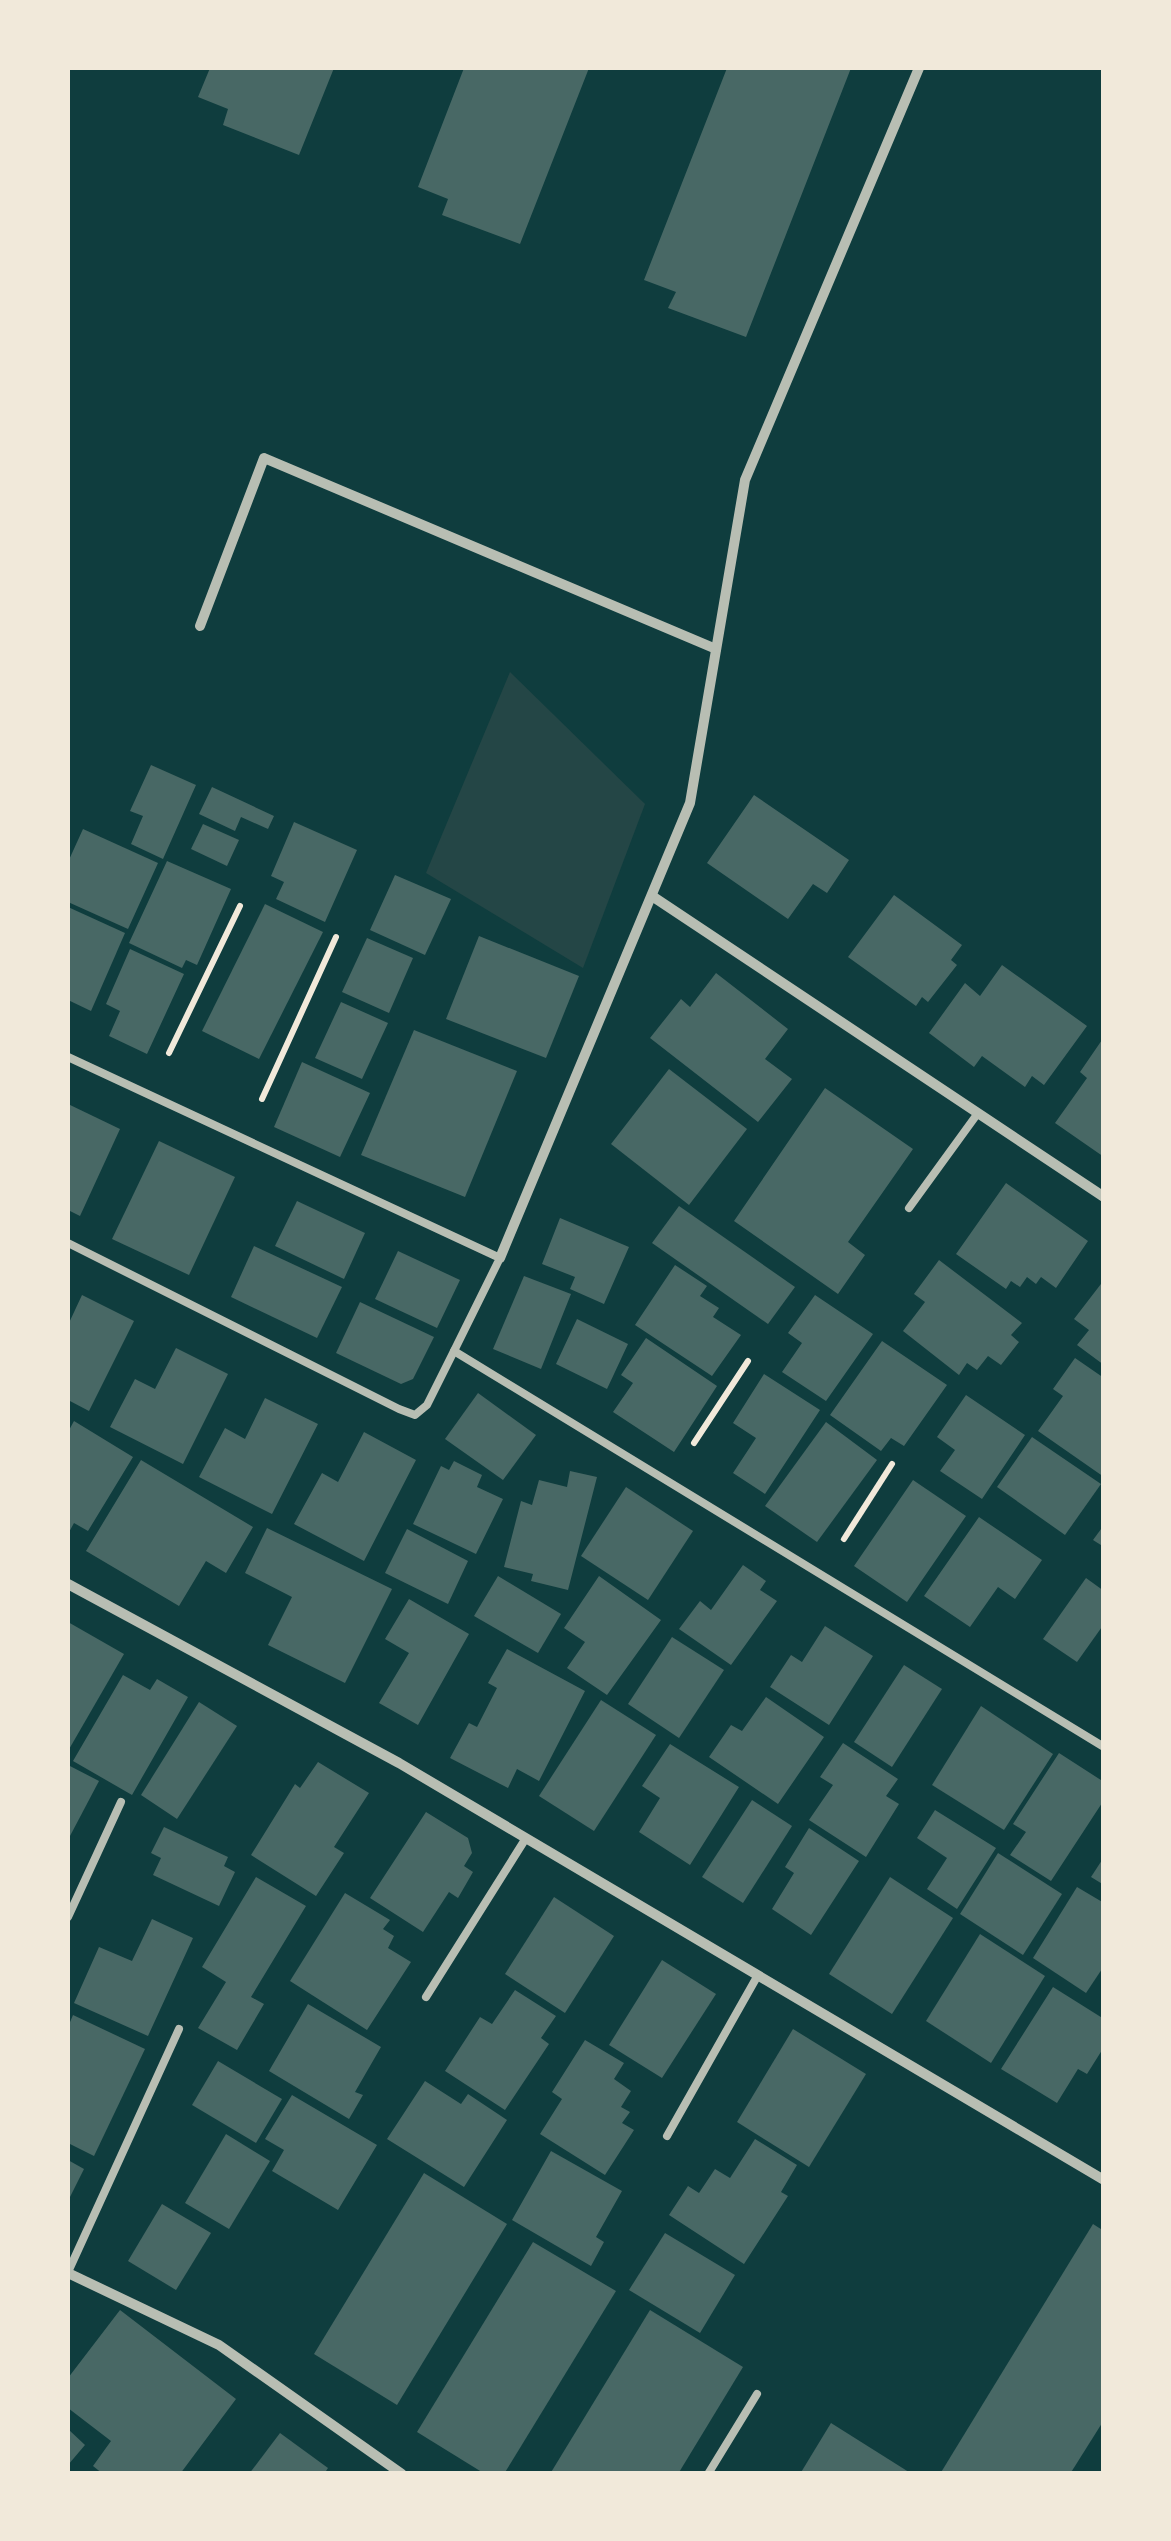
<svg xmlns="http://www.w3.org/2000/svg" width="1171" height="2541" viewBox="0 0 1171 2541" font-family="Ubuntu,sans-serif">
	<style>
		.green { fill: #244646 }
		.building { fill: #486865 }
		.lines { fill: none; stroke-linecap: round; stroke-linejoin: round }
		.path { stroke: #f1e9da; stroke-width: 6 }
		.service { stroke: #b8beb3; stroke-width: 8 }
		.minor { stroke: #b8beb3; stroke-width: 10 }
	</style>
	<rect width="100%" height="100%" fill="#0f3d3e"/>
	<!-- green -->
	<polygon class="green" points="510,672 645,804 583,968 426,873"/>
	<!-- building -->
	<g class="building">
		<polygon points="210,68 334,68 299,155 223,125 228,109 198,97"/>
		<polygon points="464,68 589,68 520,244 442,215 448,199 418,187"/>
		<polygon points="727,68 851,68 746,337 668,308 676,292 644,280"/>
		<polygon points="151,765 196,785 163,859 131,844 143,816 130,811"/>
		<polygon points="212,787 274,816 268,829 241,817 235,831 199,814"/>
		<polygon points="754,795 849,860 827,893 813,884 788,919 707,863"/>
		<polygon points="294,822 357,850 325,922 276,899 284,882 271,876"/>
		<polygon points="203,824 239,840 227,866 191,849"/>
		<polygon points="83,829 158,863 128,929 68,902 68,862"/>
		<polygon points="167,861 231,889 197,965 186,960 182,968 129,943"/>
		<polygon points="395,875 451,899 425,955 370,930"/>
		<polygon points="894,895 962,945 951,960 957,965 928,1002 922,997 916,1006 848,957"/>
		<polygon points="265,904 323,932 259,1059 202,1031"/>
		<polygon points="68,907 125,933 91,1011 68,1000"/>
		<polygon points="479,936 579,976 546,1058 446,1019"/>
		<polygon points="367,938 413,958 389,1013 342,992"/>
		<polygon points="130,949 184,974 147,1054 109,1036 120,1011 106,1004"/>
		<polygon points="1002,965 1087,1026 1044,1085 1032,1076 1025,1087 982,1056 974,1067 929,1033 965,983 980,996"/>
		<polygon points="716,973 788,1029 765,1059 792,1079 758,1122 650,1038 681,999 690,1007"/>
		<polygon points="341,1002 388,1023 362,1079 315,1058"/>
		<polygon points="414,1030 517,1071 465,1197 361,1155"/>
		<polygon points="1104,1037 1104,1157 1055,1123 1087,1078 1080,1072"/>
		<polygon points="302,1062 370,1093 340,1157 274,1127"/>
		<polygon points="669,1069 747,1129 689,1205 611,1144"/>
		<polygon points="825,1088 913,1149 848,1242 865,1255 838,1294 734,1221"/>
		<polygon points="68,1104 120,1129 80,1216 68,1210"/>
		<polygon points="159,1141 235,1177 189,1275 112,1239"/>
		<polygon points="1006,1183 1088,1241 1056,1288 1041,1277 1036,1284 1027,1277 1020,1287 1011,1281 1006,1289 956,1254"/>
		<polygon points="297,1201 365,1233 344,1279 275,1246"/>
		<polygon points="679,1206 795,1287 768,1324 652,1243"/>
		<polygon points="560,1218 629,1247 604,1304 570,1289 575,1277 542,1264"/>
		<polygon points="254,1246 342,1287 317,1338 231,1297"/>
		<polygon points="398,1251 460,1280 437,1328 375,1299"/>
		<polygon points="939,1260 1022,1323 1011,1335 1019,1342 1001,1365 988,1356 977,1370 967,1363 959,1375 903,1331 925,1302 914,1294"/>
		<polygon points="675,1265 707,1286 700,1296 719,1308 713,1317 741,1335 712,1376 635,1325"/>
		<polygon points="524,1276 571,1294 541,1369 493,1349"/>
		<polygon points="1104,1280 1104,1365 1077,1345 1089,1330 1074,1319"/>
		<polygon points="82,1295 134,1321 89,1411 68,1400 68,1325"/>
		<polygon points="815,1295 873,1334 826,1401 782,1372 802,1343 788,1333"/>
		<polygon points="360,1302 434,1337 413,1379 401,1384 336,1353"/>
		<polygon points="577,1319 628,1344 607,1389 556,1364"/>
		<polygon points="646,1338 717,1386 674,1452 613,1412 633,1383 621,1375"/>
		<polygon points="882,1341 947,1385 904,1446 891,1438 881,1451 830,1415"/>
		<polygon points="176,1348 228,1374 183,1464 110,1427 135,1379 155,1389"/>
		<polygon points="1075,1358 1104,1378 1104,1477 1038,1431 1063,1396 1053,1389"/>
		<polygon points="764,1374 820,1410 765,1494 733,1473 756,1438 733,1423"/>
		<polygon points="478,1393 536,1435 503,1480 445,1439"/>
		<polygon points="966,1395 1025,1435 982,1499 940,1471 955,1450 937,1437"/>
		<polygon points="265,1398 318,1424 272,1514 199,1477 225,1428 245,1439"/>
		<polygon points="74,1421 133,1457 88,1531 74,1523 68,1534 68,1432"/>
		<polygon points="826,1422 877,1460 817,1542 765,1506"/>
		<polygon points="364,1432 416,1460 364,1561 294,1524 322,1473 338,1482"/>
		<polygon points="1032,1437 1101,1484 1065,1535 997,1487"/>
		<polygon points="141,1460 253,1527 226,1573 206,1561 179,1606 86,1551"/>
		<polygon points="454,1461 482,1475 477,1487 503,1499 476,1554 413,1524 441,1466 449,1470"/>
		<polygon points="570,1471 597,1477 568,1590 531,1581 533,1574 504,1567 521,1501 532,1505 539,1480 567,1487"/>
		<polygon points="913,1480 966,1516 907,1602 854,1566"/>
		<polygon points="626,1487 693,1531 648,1600 581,1556"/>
		<polygon points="979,1517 1042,1560 1015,1599 998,1587 970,1627 924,1596"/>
		<polygon points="1104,1525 1104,1547 1093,1540"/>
		<polygon points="267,1528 392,1589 345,1683 268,1645 292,1597 245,1573"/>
		<polygon points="407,1529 468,1561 448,1604 385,1573"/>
		<polygon points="743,1565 766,1581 760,1590 777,1601 731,1665 679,1629 700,1601 711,1610"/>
		<polygon points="498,1576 561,1614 538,1653 474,1616"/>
		<polygon points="599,1576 661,1620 607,1695 567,1668 585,1642 564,1628"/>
		<polygon points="1086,1578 1104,1591 1104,1624 1077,1662 1043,1639"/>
		<polygon points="409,1599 469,1634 418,1725 379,1703 409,1653 385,1639"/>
		<polygon points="68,1622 124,1654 68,1751"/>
		<polygon points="825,1626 873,1656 829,1725 770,1687 791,1655 802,1662"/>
		<polygon points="672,1637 724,1670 679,1738 628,1704"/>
		<polygon points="507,1649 585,1691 539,1781 517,1769 508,1788 450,1758 469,1723 477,1727 497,1688 488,1683"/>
		<polygon points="904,1665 942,1689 892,1767 854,1742"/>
		<polygon points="123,1675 150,1690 157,1679 188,1697 132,1795 73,1761"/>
		<polygon points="766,1697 824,1737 778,1804 709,1757 731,1725 742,1731"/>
		<polygon points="601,1700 656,1735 594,1831 539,1796"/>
		<polygon points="199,1702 237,1726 177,1819 141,1795"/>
		<polygon points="981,1706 1053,1754 1004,1830 932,1785"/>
		<polygon points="843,1743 898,1779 886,1796 899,1804 866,1857 809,1820 833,1785 820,1777"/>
		<polygon points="670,1744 739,1787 690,1865 639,1832 660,1798 642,1786"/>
		<polygon points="1059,1753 1104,1782 1104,1800 1051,1881 1010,1855 1026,1832 1013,1824"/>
		<polygon points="318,1762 369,1793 334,1847 344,1853 316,1896 251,1855 295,1784 300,1788"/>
		<polygon points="68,1765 99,1781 70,1836 68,1835"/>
		<polygon points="752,1800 792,1826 743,1903 702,1877"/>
		<polygon points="935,1810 996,1848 957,1909 927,1889 947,1858 917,1838"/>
		<polygon points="426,1812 468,1838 472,1853 464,1866 473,1872 458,1898 449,1892 423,1932 370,1898"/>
		<polygon points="164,1827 228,1857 224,1866 235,1872 219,1906 153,1875 161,1858 151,1853"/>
		<polygon points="809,1828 859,1861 811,1935 772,1909 794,1873 785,1867"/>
		<polygon points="998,1853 1062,1894 1023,1955 960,1914"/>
		<polygon points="1104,1857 1104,1885 1091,1877"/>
		<polygon points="256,1877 306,1906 251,1997 264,2004 237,2050 198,2028 226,1982 202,1967"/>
		<polygon points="890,1877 953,1918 892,2014 829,1974"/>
		<polygon points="1077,1887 1104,1903 1104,1966 1086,1993 1033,1958"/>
		<polygon points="345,1893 390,1920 383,1929 394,1936 388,1948 411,1962 367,2030 290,1981"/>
		<polygon points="554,1897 614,1936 565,2013 505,1974"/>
		<polygon points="152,1919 193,1938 148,2036 74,2003 99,1947 132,1961"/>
		<polygon points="980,1934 1045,1976 991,2063 926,2021"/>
		<polygon points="662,1960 716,1994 662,2078 609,2045"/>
		<polygon points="1053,1987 1104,2019 1104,2047 1087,2074 1078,2069 1057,2103 1001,2069"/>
		<polygon points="515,1990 556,2016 541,2038 549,2044 505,2110 445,2071 480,2017 492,2024"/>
		<polygon points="308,2004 381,2047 355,2092 363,2095 349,2119 269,2071"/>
		<polygon points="73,2015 145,2049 94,2156 68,2143 68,2027"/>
		<polygon points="793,2029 866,2074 809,2167 737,2122"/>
		<polygon points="585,2040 624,2063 614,2079 631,2091 621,2107 630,2112 622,2123 634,2130 605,2175 540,2134 562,2099 552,2092"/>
		<polygon points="218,2061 282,2099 256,2143 192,2105"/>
		<polygon points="425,2081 461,2104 468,2094 507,2120 464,2187 387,2139"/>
		<polygon points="292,2095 377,2145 338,2210 272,2171 284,2150 265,2139"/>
		<polygon points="226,2134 270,2161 229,2229 185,2203"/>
		<polygon points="755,2139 797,2165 781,2192 788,2196 744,2264 669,2215 688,2186 699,2193 715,2169 730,2178"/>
		<polygon points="551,2151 622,2191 596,2237 604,2242 591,2266 512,2220"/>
		<polygon points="68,2160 84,2169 68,2201"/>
		<polygon points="424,2173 507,2224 397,2405 314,2354"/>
		<polygon points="162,2204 211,2233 176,2290 128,2261"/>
		<polygon points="1093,2224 1104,2231 1104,2420 1070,2474 940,2474"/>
		<polygon points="665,2233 735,2275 700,2333 629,2290"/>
		<polygon points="533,2242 616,2291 504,2474 485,2474 417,2432"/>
		<polygon points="120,2310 236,2399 180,2474 103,2474 93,2466 111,2441 68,2408 68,2378"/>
		<polygon points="650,2310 743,2367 678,2474 550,2474"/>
		<polygon points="831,2423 912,2474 800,2474"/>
		<polygon points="68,2429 85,2445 68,2465"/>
		<polygon points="280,2433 328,2468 324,2474 249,2474"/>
	</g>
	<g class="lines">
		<!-- path -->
		<g class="path">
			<polyline points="169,1053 240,906"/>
			<polyline points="262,1099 336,937"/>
			<polyline points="694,1443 748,1361"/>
			<polyline points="844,1539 892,1464"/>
		</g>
		<!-- service -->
		<g class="service">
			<polyline points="68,1057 500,1258 454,1351 1104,1747"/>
			<polyline points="909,1208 978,1113"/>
			<polyline points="68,1243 399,1409 415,1415 427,1405 454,1351"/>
			<polyline points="68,1917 121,1802"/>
			<polyline points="426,1997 526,1838"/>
			<polyline points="667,2136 758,1975"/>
			<polyline points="68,2272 179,2029"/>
			<polyline points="708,2474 757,2394"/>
		</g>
		<!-- minor -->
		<g class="minor">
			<polyline points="200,626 264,458 716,649"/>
			<polyline points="652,896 1104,1197"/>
			<polyline points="500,1258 690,803 745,480 919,68"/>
			<polyline points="68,1584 399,1763 1104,2180"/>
			<polyline points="68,2273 219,2345 402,2474"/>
		</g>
	</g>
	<!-- border -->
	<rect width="1171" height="2541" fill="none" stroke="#f1e9da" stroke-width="140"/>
</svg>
